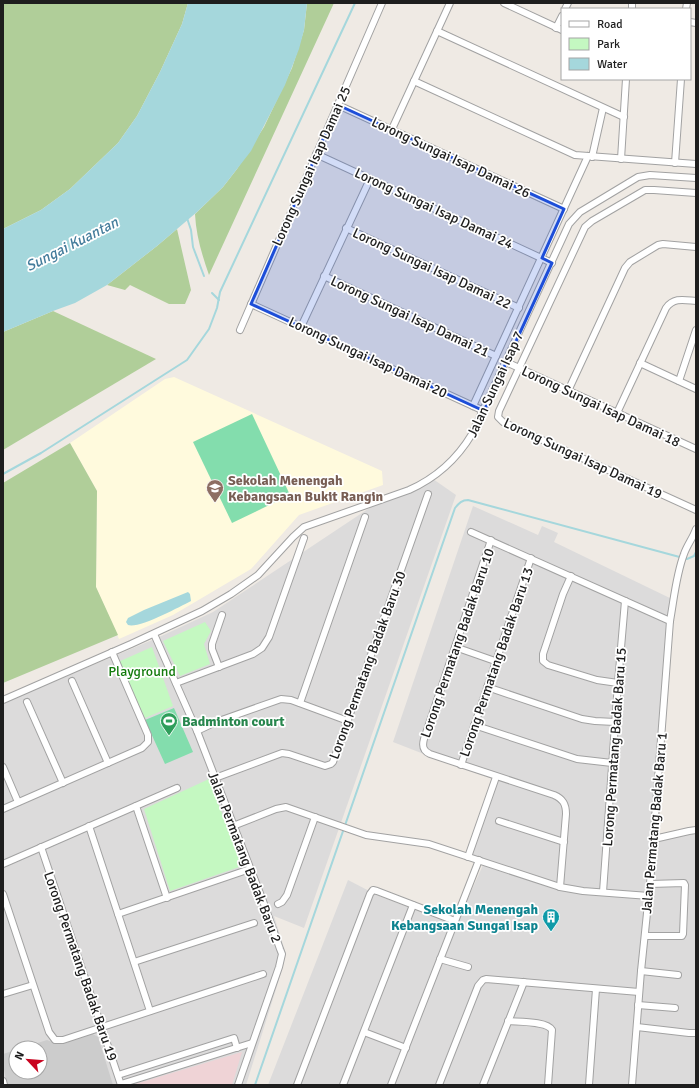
<svg xmlns="http://www.w3.org/2000/svg" width="699" height="1088" viewBox="0 0 699 1088" font-family="Signika,sans-serif">
	<style>
		.residential { fill: #dcdbdb; fill-rule: evenodd }
		.commercial { fill: #efd3d6 }
		.education { fill: #fffadd }
		.religious { fill: #ccc }
		.forest { fill: #b0ce99 }
		.park { fill: #c4f8c1 }
		.pitch { fill: #83ddad }
		.water { fill: #a5d7dc }
		.lines { fill: none; stroke-linecap: round; stroke-linejoin: round }
		.stream { stroke: #a5d7dc; stroke-width: 2 }
		.minor-casing { stroke: #a2a2a2; stroke-width: 8 }
		.minor { stroke: #fff; stroke-width: 6 }
		.marked { fill: #1d4ed8; fill-opacity: 0.2; stroke: #1d4ed8; stroke-width: 3; stroke-linejoin: round }
		.labels { text-anchor: middle; stroke-width: 3.5; stroke-linejoin: round; paint-order: stroke }
		.street-label { font-size: 14px; fill: #1e1e1e; stroke: #fff }
		.education-label { font-size: 14px; font-weight: bold; fill: #785e54; stroke: #fff; text-anchor: start }
		.park-label { font-size: 14px; fill: #137b0d; stroke: #fff }
		.leisure-label { font-size: 14px; font-weight: bold; fill: #27864d; stroke: #fff; text-anchor: start }
		.culture-label { font-size: 14px; font-weight: bold; fill: #0d838f; stroke: #fff; text-anchor: end }
		.water-label { font-size: 15px; font-style: italic; fill: #457d9c; stroke: #fff }
	</style>
	<rect width="100%" height="100%" fill="#efeae4"/>
	<!-- residential -->
	<g class="residential">
		<path d="M433,479L456,495L304,928L274,916L285,951L283,967L246,1085H3V703L157,638L213,612L374,505ZM16,1048H40V1072H16Z"/>
		<polygon points="473,506 538,535 542,526 558,533 554,542 674,600 656,840 696,833 696,1085 268,1085 348,880 379,896 456,925 483,865 465,858 494,778 434,758 393,742"/>
	</g>
	<!-- commercial -->
	<polygon class="commercial" points="242,1052 232,1085 132,1085"/>
	<!-- education -->
	<polygon class="education" points="174,377 382,471 383,485 299,515 251,569 173,615 119,639 96,587 97,491 70,443 165,379"/>
	<!-- religious -->
	<polygon class="religious" points="91,1033 98,1037 113,1085 7,1085 3,1064 3,1054 16,1050 16,1072 40,1072 40,1048 22,1048 47,1040 57,1044"/>
	<!-- forest -->
	<g class="forest">
		<polygon points="3,3 188,3 182,24 160,72 137,116 118,143 70,189 41,210 3,229"/>
		<path d="M307,3H334L209,275C202,255 196,235 195,214L223,187L237,169L264,127L292,68L304,30Z"/>
		<polygon points="177,229 191,290 185,304 169,304 130,285 125,290 107,285 157,246"/>
		<polygon points="53,311 156,359 3,450 3,332"/>
		<polygon points="70,443 97,491 96,587 118,635 3,683 3,483"/>
	</g>
	<!-- park -->
	<g class="park">
		<polygon points="205,622 211,631 204,644 210,664 180,676 163,641"/>
		<polygon points="152,647 173,706 145,718 118,662"/>
		<polygon points="209,779 242,866 170,891 144,809"/>
	</g>
	<!-- pitch -->
	<g class="pitch">
		<polygon points="252,414 290,495 232,523 193,442"/>
		<polygon points="174,708 193,752 165,764 145,720"/>
	</g>
	<!-- water -->
	<g class="water">
		<polygon points="188,3 307,3 304,30 299,49 285,85 251,151 223,187 197,212 157,246 107,285 75,303 53,311 3,332 3,229 41,210 70,189 118,143 137,116 160,72 182,24"/>
		<path d="M188,592L190,594L191,601C179,607 139,629 128,625L126,622L128,618L144,610Z"/>
	</g>
	<g class="lines">
		<!-- stream -->
		<g class="stream">
			<polyline points="187,218 191,230 193,247 204,276"/>
			<polyline points="212,293 219,300"/>
			<polyline points="3,474 41,453 187,360 209,329 217,308 220,292 355,3"/>
			<path d="M255,1085L455,508C459,503 462,500 468,500L687,559L694,556L696,552"/>
		</g>
		<!-- minor casing -->
		<g class="minor-casing">
			<g id="minor">
				<polyline points="504,3 562,30"/>
				<polyline points="565,9 568,3"/>
				<polyline points="632,9 632,3"/>
				<polyline points="686,9 687,3"/>
				<polyline points="690,22 696,23"/>
				<polyline points="556,28 562,16"/>
				<polyline points="437,31 624,117"/>
				<polyline points="414,81 575,155 696,164"/>
				<polyline points="338,105 564,209"/>
				<polyline points="392,129 450,3"/>
				<polyline points="316,154 552,263"/>
				<polyline points="592,157 603,108"/>
				<polyline points="621,159 626,79"/>
				<polyline points="675,163 681,79"/>
				<polyline points="696,193 654,190 645,190 592,221 585,227 499,411 498,417 503,422 696,510"/>
				<polyline points="346,228 519,308"/>
				<polyline points="324,276 496,356"/>
				<polyline points="251,304 484,411"/>
				<polyline points="301,327 370,179"/>
				<polyline points="240,330 382,3"/>
				<polyline points="506,362 696,449"/>
				<polyline points="640,363 696,389"/>
				<polyline points="679,381 696,330"/>
				<polyline points="568,391 625,268 630,262 658,245 663,244 696,247"/>
				<polyline points="473,406 588,156"/>
				<path d="M617,413L666,308C674,297 684,300 696,301"/>
				<polyline points="471,532 670,621"/>
				<path d="M491,540L424,739C422,746 423,751 430,754L554,795C563,799 566,804 566,814L560,887"/>
				<polyline points="571,576 563,594 543,654 543,661 548,665 597,680 618,683"/>
				<polyline points="154,634 197,731 263,901 280,949 282,954 279,967 238,1085"/>
				<polyline points="455,647 495,661"/>
				<polyline points="219,667 212,649 212,644 222,615"/>
				<polyline points="72,681 108,763"/>
				<polyline points="176,683 253,654 262,648 269,637 304,538"/>
				<polyline points="487,687 582,719 595,721 615,722"/>
				<path d="M3,700L131,644L202,611L231,594L258,575L293,537L304,527L409,490C436,478 457,459 472,434L569,224L580,212L638,177L650,175L696,178"/>
				<polyline points="27,702 63,783"/>
				<polyline points="300,703 365,517"/>
				<polyline points="474,725 577,759 612,763"/>
				<polyline points="197,731 216,722 281,699 291,700 348,721"/>
				<polyline points="461,765 531,558"/>
				<polyline points="3,767 18,802"/>
				<polyline points="215,778 282,753 289,754 325,766 331,764 333,762 428,494"/>
				<polyline points="136,806 167,898"/>
				<polyline points="3,809 142,748 148,742 148,735 112,652"/>
				<polyline points="499,821 564,842"/>
				<polyline points="89,826 150,1011"/>
				<polyline points="233,826 276,809 286,807 366,835 429,844 560,887 583,891 649,896"/>
				<polyline points="654,839 689,831 696,830"/>
				<polyline points="41,847 121,1085"/>
				<polyline points="468,857 496,777"/>
				<polyline points="3,864 177,788"/>
				<polyline points="603,892 618,683 625,601"/>
				<polyline points="3,894 49,1032 55,1040 63,1040 263,974"/>
				<polyline points="278,904 282,902 287,895 315,817"/>
				<polyline points="118,914 250,869"/>
				<polyline points="645,936 682,936 683,934 685,885 684,883 650,884"/>
				<polyline points="440,959 468,967"/>
				<polyline points="134,962 254,923"/>
				<polyline points="641,971 678,975"/>
				<polyline points="3,994 33,985"/>
				<polyline points="638,1005 675,1008"/>
				<path d="M508,1021C519,1022 547,1021 552,1030L548,1085"/>
				<polyline points="637,1027 689,1033 696,1033"/>
				<polyline points="364,1032 406,1048"/>
				<polyline points="118,1075 234,1038 237,1048"/>
				<polyline points="3,1081 4,1085"/>
				<polyline points="121,1084 252,1043"/>
				<polyline points="297,1085 370,894 373,890 377,891 455,921"/>
				<polyline points="343,1085 413,905"/>
				<polyline points="391,1085 479,860"/>
				<polyline points="439,1085 478,986 483,980 486,979 639,992"/>
				<polyline points="483,1085 524,982"/>
				<polyline points="589,1085 596,989"/>
				<path d="M632,1085L641,971L650,884L670,621C674,599 676,575 684,554C687,545 693,538 696,529"/>
			</g>
		</g>
		<!-- minor -->
		<use href="#minor" class="minor"/>
	</g>
	<!-- marked area -->
	<path class="marked" d="M338,105L564,209L542,258L552,263L484,411L251,304Z"/>
	<!-- icons -->
	<defs>
		<g id="school-pin" transform="scale(0.9)"><path d="M0 17L-7.5 6A9.5 9.5 0 1 1 7.5 6Z" fill="#8d6e63" stroke="#fff"/><path d="M0-5L7-2L0 1L-7-2ZM-4 1L0 2.5L4 1V4Q0 6-4 4Z" fill="#fff"/></g>
		<g id="stadium-pin" transform="scale(0.9)"><path d="M0 17L-7.5 6A9.5 9.5 0 1 1 7.5 6Z" fill="#2e9e5b" stroke="#fff"/><path d="M0-5a6.5 5 0 1 0 0 10a6.5 5 0 1 0 0-10ZM-3.5-1.8h7v3.6h-7Z" fill="#fff"/></g>
		<g id="building-pin" transform="scale(0.9)"><path d="M0 17L-7.5 6A9.5 9.5 0 1 1 7.5 6Z" fill="#0f9aa8" stroke="#fff"/><path d="M-4-6H4V6H1V3H-1V6H-4ZM-2.5-4.3h1.7v1.8h-1.7ZM.8-4.3h1.7v1.8H.8ZM-2.5-1h1.7V.8h-1.7ZM.8-1h1.7V.8H.8Z" fill="#fff"/></g>
	</defs>
	<g fill-rule="evenodd">
		<use href="#school-pin" x="215" y="488"/>
		<use href="#stadium-pin" x="169" y="721"/>
		<use href="#building-pin" x="551" y="917"/>
	</g>
	<g class="labels">
		<!-- street labels -->
		<g class="street-label">
			<text transform="translate(451 157) rotate(25)" y="5">Lorong Sungai Isap Damai 26</text>
			<text transform="translate(311 166) rotate(-66)" y="5">Lorong Sungai Isap Damai 25</text>
			<text transform="translate(434 208) rotate(25)" y="5">Lorong Sungai Isap Damai 24</text>
			<text transform="translate(432 268) rotate(25)" y="5">Lorong Sungai Isap Damai 22</text>
			<text transform="translate(410 316) rotate(25)" y="5">Lorong Sungai Isap Damai 21</text>
			<text transform="translate(368 357) rotate(25)" y="5">Lorong Sungai Isap Damai 20</text>
			<text transform="translate(495 384) rotate(-65)" y="5">Jalan Sungai Isap 7</text>
			<text transform="translate(601 406) rotate(25)" y="5">Lorong Sungai Isap Damai 18</text>
			<text transform="translate(583 458) rotate(25)" y="5">Lorong Sungai Isap Damai 19</text>
			<text transform="translate(457 643) rotate(-71)" y="5">Lorong Permatang Badak Baru 10</text>
			<text transform="translate(496 662) rotate(-71)" y="5">Lorong Permatang Badak Baru 13</text>
			<text transform="translate(367 665) rotate(-70)" y="5">Lorong Permatang Badak Baru 30</text>
			<text transform="translate(614 747) rotate(-86)" y="5">Lorong Permatang Badak Baru 15</text>
			<text transform="translate(654 823) rotate(-85)" y="5">Jalan Permatang Badak Baru 1</text>
			<text transform="translate(245 857) rotate(69)" y="5">Jalan Permatang Badak Baru 2</text>
			<text transform="translate(81 966) rotate(71)" y="5">Lorong Permatang Badak Baru 19</text>
		</g>
		<!-- education labels -->
		<g class="education-label">
			<text x="228" y="485">Sekolah Menengah<tspan x="228" dy="16">Kebangsaan Bukit Rangin</tspan></text>
		</g>
		<!-- park labels -->
		<g class="park-label">
			<text x="142" y="676">Playground</text>
		</g>
		<!-- leisure labels -->
		<g class="leisure-label">
			<text x="182" y="726">Badminton court</text>
		</g>
		<!-- culture labels -->
		<g class="culture-label">
			<text x="538" y="914">Sekolah Menengah<tspan x="538" dy="16">Kebangsaan Sungai Isap</tspan></text>
		</g>
		<!-- water labels -->
		<g class="water-label">
			<text transform="translate(72 244) rotate(-27)" y="5">Sungai Kuantan</text>
		</g>
	</g>
	<!-- border -->
	<rect width="699" height="1088" fill="none" stroke="#1e1e1e" stroke-width="8"/>
	<!-- legend -->
	<rect x="561" y="8" width="130" height="72" fill="#ffffff" stroke="#a5a5a5"/>
	<rect x="569" y="21" width="20" height="6" fill="#ffffff" stroke="#a5a5a5"/>
	<text x="597" y="28" font-size="12" fill="#1e1e1e">Road</text>
	<rect x="569" y="38" width="20" height="12" fill="#c4f8c1" stroke="#a5a5a5"/>
	<text x="597" y="48" font-size="12" fill="#1e1e1e">Park</text>
	<rect x="569" y="58" width="20" height="12" fill="#a5d7dc" stroke="#a5a5a5"/>
	<text x="597" y="68" font-size="12" fill="#1e1e1e">Water</text>
	<!-- north arrow -->
	<g transform="translate(28 1060) rotate(296)"><circle r="19" fill="#ffffff" stroke="#a5a5a5"/>
	<path d="M0-3L7 15L0 10L-7 15Z" fill="#c9031f"/>
	<text y="-6" font-size="11" font-weight="bold" text-anchor="middle" fill="#1e1e1e">N</text>
	</g>
</svg>
